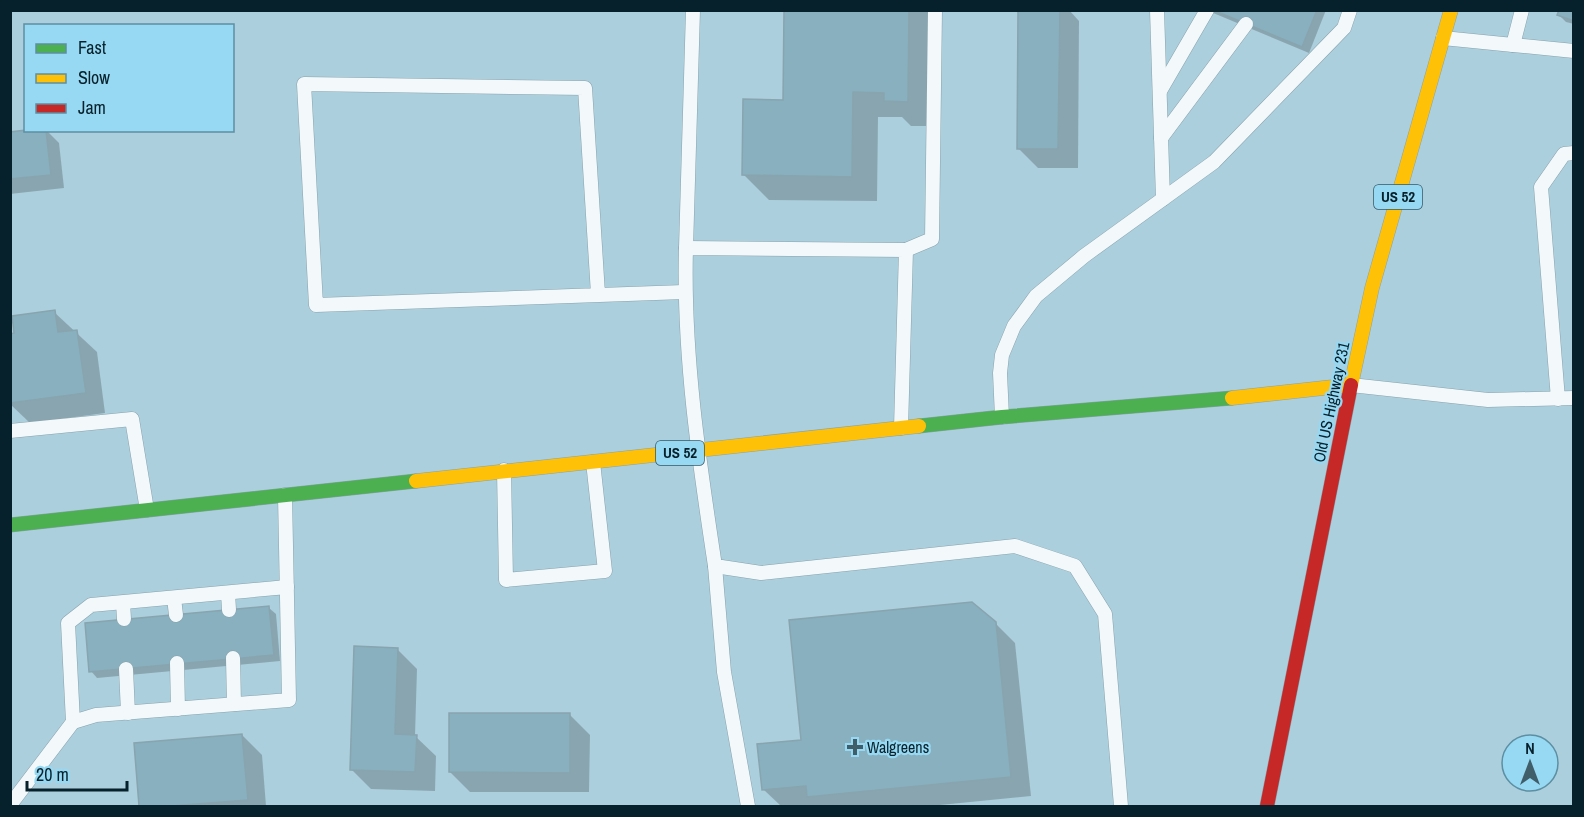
<svg xmlns="http://www.w3.org/2000/svg" width="1584" height="817" viewBox="0 0 1584 817" font-family="'Archivo Narrow',sans-serif">
	<style>
		.shadow { fill: #0003 }
		.building { fill: #88b0bf; stroke: #88a4af; stroke-width: 1.5 }
		.lines { fill: none; stroke-linecap: round; stroke-linejoin: round }
		.lane-casing { stroke: #86a2ad; stroke-width: 15 }
		.fast-casing { stroke: #86a2ad; stroke-width: 15 }
		.slow-casing { stroke: #86a2ad; stroke-width: 15 }
		.jam-casing { stroke: #86a2ad; stroke-width: 15 }
		.lane { stroke: #f3f8fa; stroke-width: 14 }
		.fast { stroke: #4caf50; stroke-width: 14 }
		.slow { stroke: #ffc107; stroke-width: 14 }
		.jam { stroke: #c62828; stroke-width: 14 }
		.poi-dot { fill: #405e69; stroke: #97d8f2; stroke-width: 2 }
		.labels { text-anchor: middle; stroke-width: 4.5; stroke-linejoin: round; paint-order: stroke }
		.shield { fill: #97d8f2; stroke: #325867; stroke-width: 1.5 }
		.shield-label { font-size: 15px; font-weight: bold; fill: #06212b }
		.street-label { font-size: 16px; fill: #06212b; stroke: #97d8f2 }
		.poi-label { font-size: 16px; fill: #06212b; stroke: #97d8f2; text-anchor: start }
	</style>
	<rect width="100%" height="100%" fill="#accfdd"/>
	<!-- shadow -->
	<g class="shadow">
		<polygon points="785,10 934,10 932,126 911,126 902,117 878,117 877,201 769,200 744,175 784,101"/>
		<polygon points="1019,10 1069,10 1079,21 1078,168 1038,168 1018,148"/>
		<polygon points="1206,10 1326,10 1309,53"/>
		<polygon points="1574,10 1574,24 1566,22 1559,15"/>
		<polygon points="37,130 46,130 59,143 64,188 10,194 10,134"/>
		<polygon points="54,312 97,352 105,413 30,423 10,404 10,335"/>
		<polygon points="269,608 276,614 280,661 97,678 91,671"/>
		<polygon points="995,623 1015,643 1031,796 930,806 781,806 764,790 803,741"/>
		<polygon points="397,649 417,669 415,736 436,756 435,791 371,789 351,769"/>
		<polygon points="570,715 590,735 589,792 470,792 450,772"/>
		<polygon points="242,735 262,755 266,806 141,806 135,745"/>
	</g>
	<!-- building -->
	<g class="building">
		<polygon points="784,10 909,10 908,102 884,101 884,93 853,92 852,177 742,175 743,99 783,100"/>
		<polygon points="1018,10 1060,10 1058,149 1017,149"/>
		<polygon points="1213,10 1317,10 1302,47"/>
		<polygon points="1559,10 1574,10 1574,21 1557,15"/>
		<polygon points="26,130 46,130 51,175 10,179 10,132"/>
		<polygon points="55,310 58,332 77,330 86,393 10,403 10,334 14,333 12,316"/>
		<polygon points="972,602 996,622 1011,777 807,797 806,786 762,790 757,744 801,740 789,620"/>
		<polygon points="269,606 274,655 89,672 85,623"/>
		<polygon points="354,646 398,648 395,734 417,735 415,772 350,770"/>
		<polygon points="449,713 570,713 570,773 449,772"/>
		<polygon points="242,734 248,800 171,806 139,806 134,743"/>
	</g>
	<g class="lines">
		<!-- lane casing -->
		<g class="lane-casing">
			<g id="lane">
				<polyline points="1157,10 1163,199"/>
				<polyline points="1443,38 1513,45 1522,10"/>
				<polyline points="1513,45 1574,51"/>
				<polyline points="1160,91 1207,10"/>
				<polyline points="1161,138 1246,24"/>
				<polyline points="686,248 693,10"/>
				<polyline points="906,250 932,239 935,10"/>
				<polyline points="598,294 585,88 304,84 316,305 684,292"/>
				<polyline points="1351,385 1488,400 1574,398"/>
				<polyline points="1558,399 1541,187 1564,154 1574,153"/>
				<polyline points="1002,417 1000,373 1002,355 1014,326 1036,296 1084,256 1214,162 1344,28 1350,10"/>
				<path d="M901,428L906,250L686,248C683,354 699,461 715,566L761,573L1015,546L1075,566L1105,614L1121,806"/>
				<polyline points="10,431 132,419 147,510"/>
				<polyline points="504,470 506,580 605,571 593,462"/>
				<polyline points="715,566 724,672 748,806"/>
				<polyline points="228,593 229,610"/>
				<polyline points="174,598 176,615"/>
				<polyline points="123,603 124,619"/>
				<polyline points="233,658 234,704"/>
				<polyline points="177,663 178,709"/>
				<polyline points="126,669 128,713"/>
				<polyline points="73,722 68,623 91,605 287,587"/>
				<polyline points="10,805 73,722 96,715 289,700 285,495"/>
			</g>
		</g>
		<!-- fast casing -->
		<g class="fast-casing">
			<g id="fast">
				<polyline points="919,426 1002,417 1232,398"/>
				<polyline points="10,525 416,481"/>
			</g>
		</g>
		<!-- slow casing -->
		<g class="slow-casing">
			<g id="slow">
				<polyline points="1232,398 1351,385 1372,288 1451,10"/>
				<polyline points="416,481 919,426"/>
			</g>
		</g>
		<!-- jam casing -->
		<g class="jam-casing">
			<polyline id="jam" points="1267,806 1351,385"/>
		</g>
		<!-- lane -->
		<use href="#lane" class="lane"/>
		<!-- fast -->
		<use href="#fast" class="fast"/>
		<!-- slow -->
		<use href="#slow" class="slow"/>
		<!-- jam -->
		<use href="#jam" class="jam"/>
	</g>
	<!-- markers -->
	<path class="poi-dot" d="M852 738h6v6h6v6h-6v6h-6v-6h-6v-6h6z"/>
	<g class="labels">
		<!-- shield labels -->
		<g class="shield">
			<rect x="1374" y="185" width="48" height="24" rx="4.5"/>
			<rect x="656" y="441" width="48" height="24" rx="4.5"/>
		</g>
		<g class="shield-label">
			<text x="1398" y="202">US 52</text>
			<text x="680" y="458">US 52</text>
		</g>
		<!-- street labels -->
		<g class="street-label">
			<text transform="translate(1331 402) rotate(-78)" y="6">Old US Highway 231</text>
		</g>
		<!-- poi labels -->
		<g class="poi-label">
			<text x="867" y="753">Walgreens</text>
		</g>
	</g>
	<!-- border -->
	<rect width="1584" height="817" fill="none" stroke="#06212b" stroke-width="24"/>
	<!-- legend -->
	<rect x="24" y="24" width="210" height="108" fill="#97d8f2" stroke="#5d8fa2" stroke-width="1.5"/>
	<rect x="36" y="44" width="30" height="9" fill="#4caf50" stroke="#5d8fa2" stroke-width="1.5"/>
	<text x="78" y="54" font-size="18" fill="#06212b">Fast</text>
	<rect x="36" y="74" width="30" height="9" fill="#ffc107" stroke="#5d8fa2" stroke-width="1.5"/>
	<text x="78" y="84" font-size="18" fill="#06212b">Slow</text>
	<rect x="36" y="104" width="30" height="9" fill="#c62828" stroke="#5d8fa2" stroke-width="1.5"/>
	<text x="78" y="114" font-size="18" fill="#06212b">Jam</text>
	<!-- north arrow -->
	<g transform="translate(1530 763)"><circle r="28" fill="#97d8f2" stroke="#5d8fa2" stroke-width="1.5"/>
	<path d="M0-4.5L10 22L0 15L-10 22Z" fill="#405e69"/>
	<text y="-9" font-size="16" font-weight="bold" text-anchor="middle" fill="#06212b">N</text>
	</g>
	<!-- scale -->
	<path d="M27 781v9h100v-9" fill="none" stroke="#06212b" stroke-width="3"/>
	<text x="36" y="781" font-size="18" fill="#06212b" stroke="#97d8f2" stroke-width="4.5" paint-order="stroke">20 m</text>
</svg>
